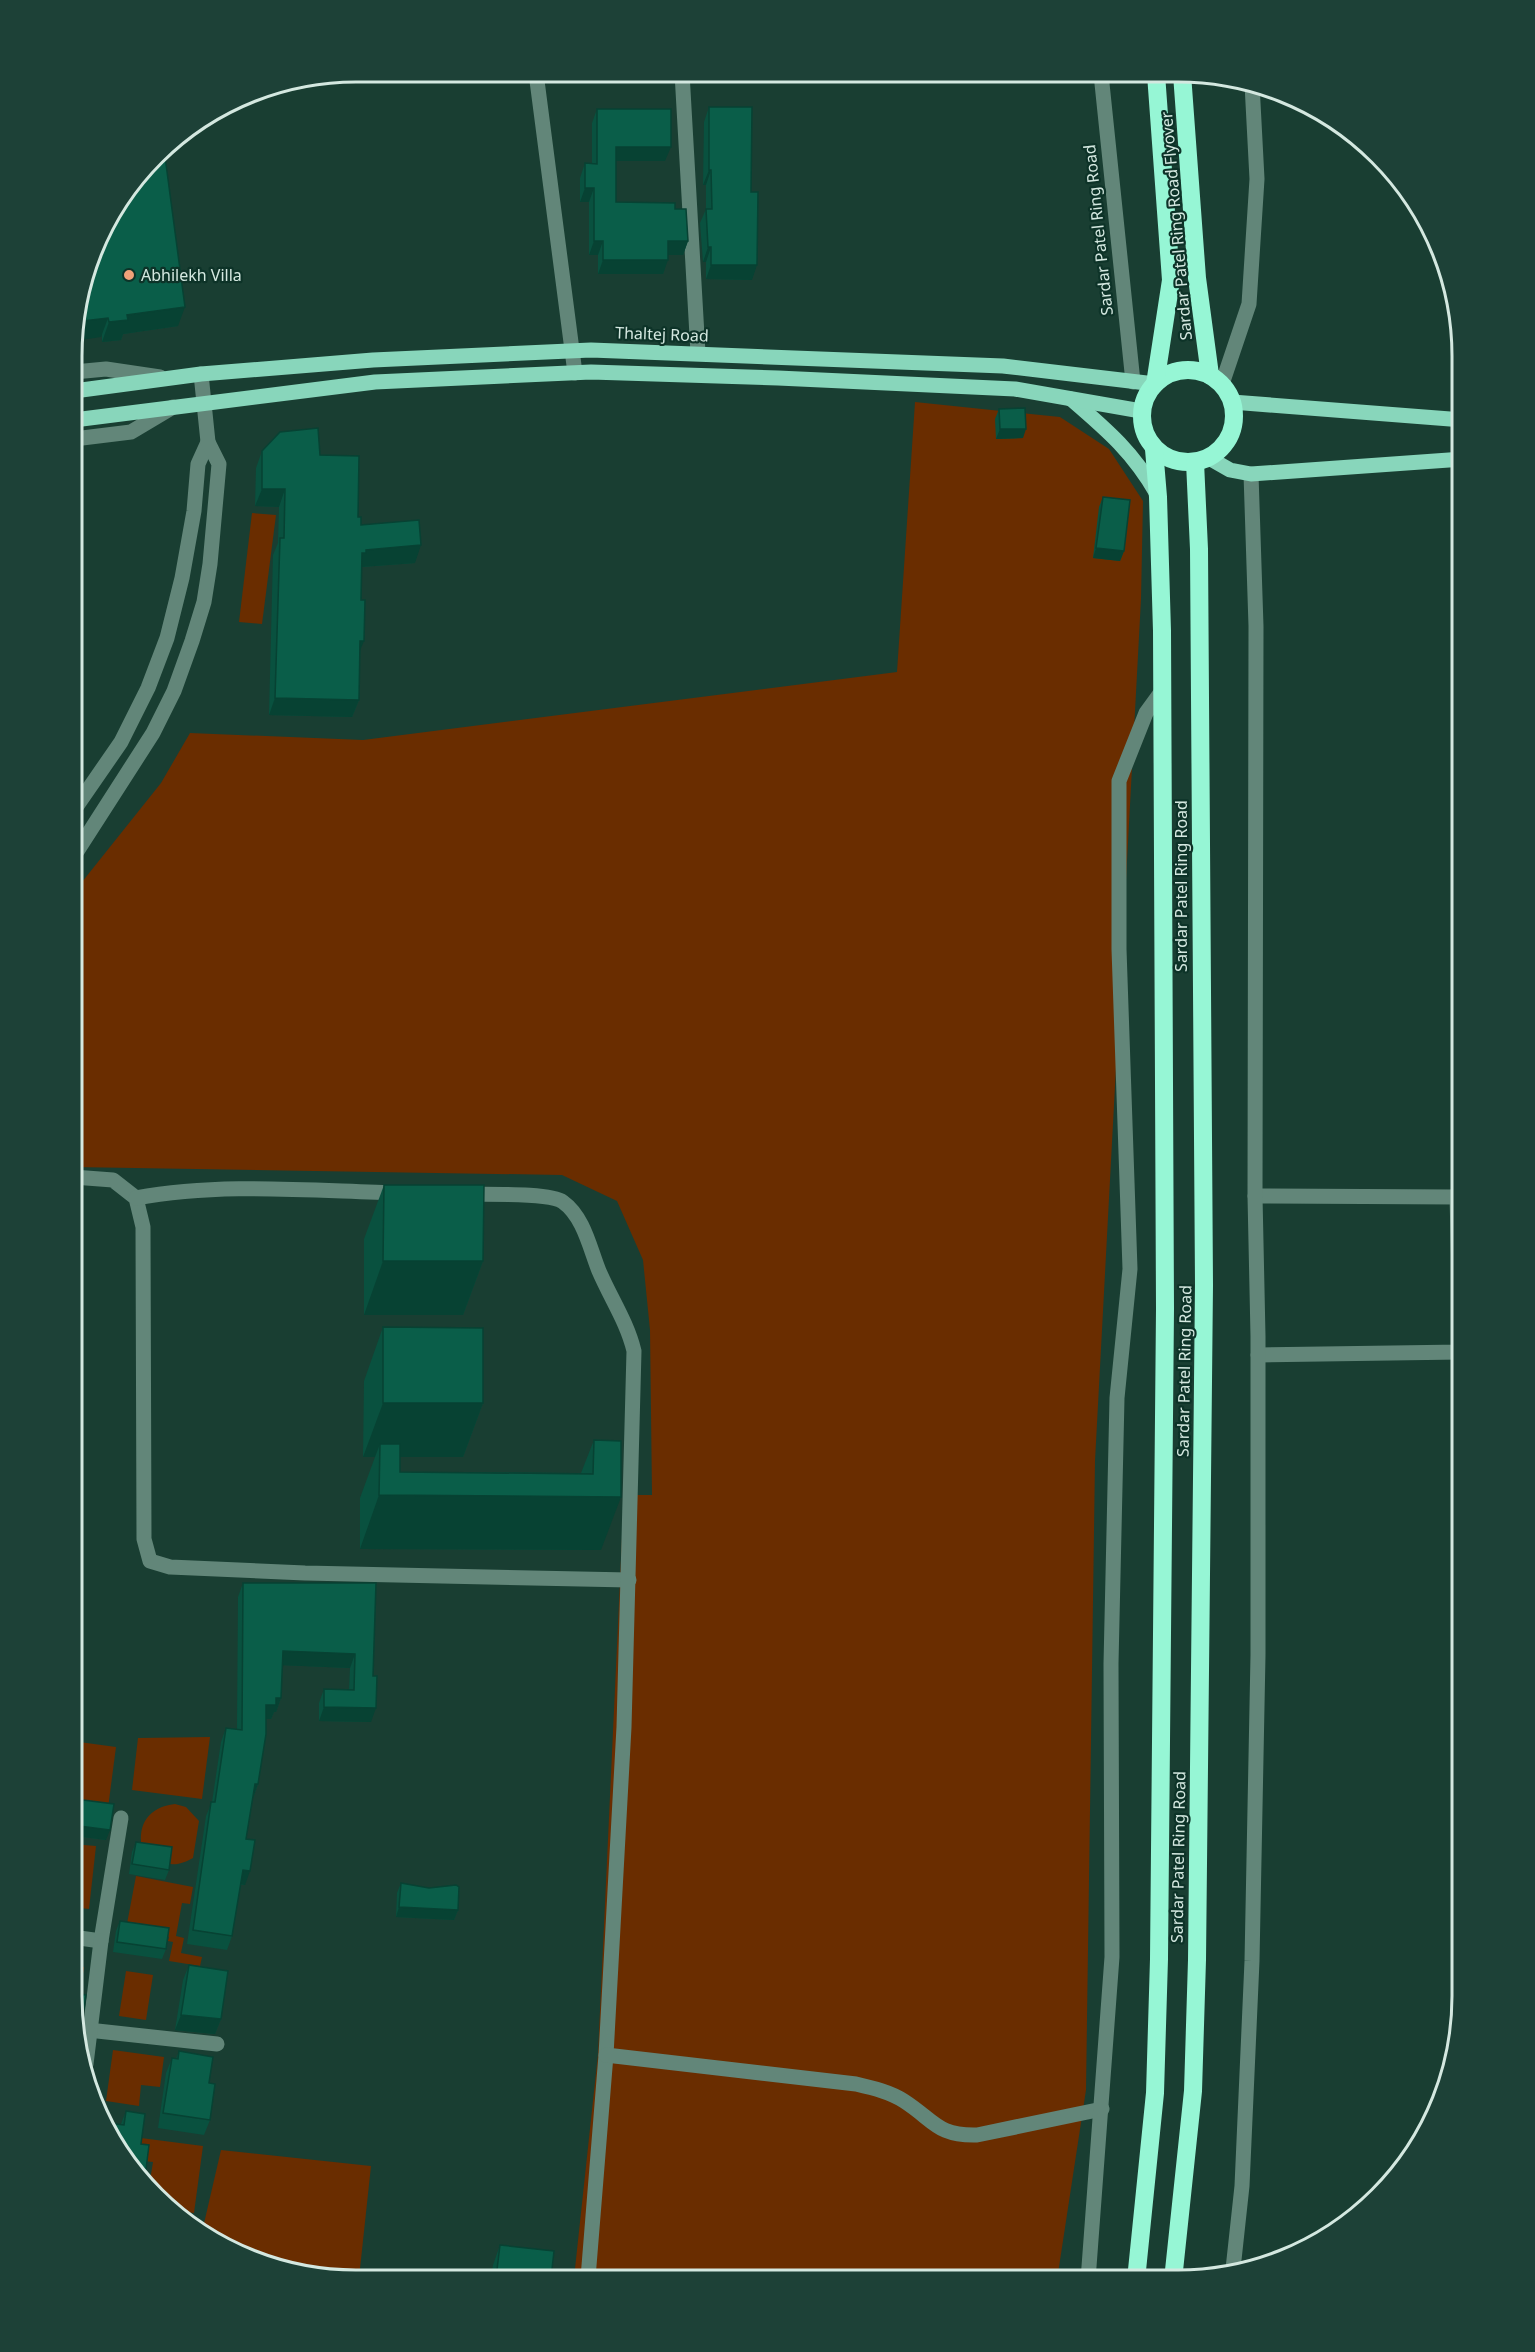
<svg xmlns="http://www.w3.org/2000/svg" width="1535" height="2352" viewBox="0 0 1535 2352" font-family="'Noto Sans',sans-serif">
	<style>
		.green { fill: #6a2d00 }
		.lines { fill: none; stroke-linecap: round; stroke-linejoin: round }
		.minor { stroke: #628679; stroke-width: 15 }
		.major { stroke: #88d6bb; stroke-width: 15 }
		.highway { stroke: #96f6d5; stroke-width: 18 }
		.wall { fill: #09513f }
		.shaded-wall { fill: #074233 }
		.building { fill: #0a5e49; stroke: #074233; stroke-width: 1.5 }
		.poi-dot { fill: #f0a279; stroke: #0d3328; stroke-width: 2 }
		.labels { text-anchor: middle; stroke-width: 4.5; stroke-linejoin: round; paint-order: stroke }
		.street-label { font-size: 16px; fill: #d4e8e0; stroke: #0d3328 }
		.poi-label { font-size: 16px; fill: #d4e8e0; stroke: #0d3328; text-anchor: start }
		.rim { fill: none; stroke: #d4e8e0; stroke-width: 3 }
	</style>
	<rect width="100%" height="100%" fill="#193e32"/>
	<!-- green -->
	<g class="green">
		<polygon points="915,402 1060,417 1109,449 1143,501 1141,599 1095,1461 1086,2090 1057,2280 574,2278 598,2054 624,1495 652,1495 650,1330 643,1260 617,1201 562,1175 73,1167 74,892 161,783 190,733 363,740 897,672"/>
		<polygon points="252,513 276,515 262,624 239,622"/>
		<polygon points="210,1737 202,1799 132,1790 138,1738"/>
		<polygon points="72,1741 116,1747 108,1808 72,1803"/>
		<path d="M175,1804L186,1807L199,1821L193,1858C169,1871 163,1862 142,1849C137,1824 149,1807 175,1804Z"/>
		<polygon points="72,1844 96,1846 89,1909 72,1907"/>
		<polygon points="136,1876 193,1887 190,1904 182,1903 176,1936 184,1938 181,1953 202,1957 200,1966 169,1961 173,1942 168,1941 169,1937 126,1929"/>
		<polygon points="72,1966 84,1967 79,2000 72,1995"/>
		<polygon points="126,1971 153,1975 146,2020 119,2016"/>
		<polygon points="113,2050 164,2057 160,2087 141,2085 139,2106 106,2101"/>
		<polygon points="141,2138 203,2146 194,2213 173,2210 149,2187 153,2162 144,2161 140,2147"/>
		<polygon points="221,2150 371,2166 359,2278 320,2278 248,2258 202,2232"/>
	</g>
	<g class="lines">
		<!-- minor -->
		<g class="minor">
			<polyline points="536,73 575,373"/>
			<polyline points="682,73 698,353"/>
			<polyline points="1101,74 1133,382"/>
			<polyline points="74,372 106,369 160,377"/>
			<polyline points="1222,384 1249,304 1257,179 1252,84"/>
			<polyline points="74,439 131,432 173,407"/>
			<polyline points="74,810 121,742 148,688 167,638 182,578 194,511 198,464 208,442"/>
			<polyline points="74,856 153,733 174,691 192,641 204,602 210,564 219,464 208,442 201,374"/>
			<polyline points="73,1177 113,1180 136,1198 143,1227 144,1539 150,1561 170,1567 305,1573 629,1580"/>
			<path d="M463,1194C483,1195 549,1192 563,1202C584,1217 590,1249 599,1271C611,1299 627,1322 634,1351L624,1727L606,2055L588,2278"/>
			<polyline points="1255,1196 1457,1197 1461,1352 1258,1355"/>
			<path d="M136,1198C223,1182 312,1191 400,1193"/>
			<polyline points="72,1937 101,1941 121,1818"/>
			<polyline points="79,2029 217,2044"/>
			<path d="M606,2055L856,2084C873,2088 890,2092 904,2101C935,2121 937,2136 977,2135L1102,2109"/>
			<polyline points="86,2064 101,1941"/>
			<polyline points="1233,2269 1242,2186 1252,1961 1258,1655 1258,1336 1255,1196 1256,626 1251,474"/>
			<polyline points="1088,2280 1112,1957 1111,1664 1117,1398 1130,1269 1119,949 1119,781 1146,713 1162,691"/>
		</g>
		<!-- major -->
		<g class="major">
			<polyline points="74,391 201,374 373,360 591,350 1003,366 1155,384"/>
			<path d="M1071,399C1107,430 1133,452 1157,494"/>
			<polyline points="1232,402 1463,420"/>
			<polyline points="74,420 375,382 591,372 778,378 1015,389 1141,411"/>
			<polyline points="1209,458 1230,470 1251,474 1463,459"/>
		</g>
		<!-- highway -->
		<g class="highway">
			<polyline points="1182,74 1197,278 1210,375"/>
			<circle cx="1188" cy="416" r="46"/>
			<polyline points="1155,384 1171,280 1156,74"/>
			<polyline points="1136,2280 1155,2093 1159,1959 1165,1309 1162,631 1158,497 1154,449"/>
			<polyline points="1173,2280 1193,2091 1197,1960 1204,1285 1199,549 1195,462"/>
		</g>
	</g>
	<!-- wall -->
	<g class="wall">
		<polygon points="709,107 751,192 752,280 706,279 706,262 703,262 700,223 706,209 706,185 703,185 704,122"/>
		<polygon points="597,109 665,161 616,161 616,202 675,209 688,241 683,255 668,255 663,274 598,274 598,255 589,255 589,202 580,202 580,178 585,163 592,164 592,123"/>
		<polygon points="101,230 178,326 123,334 121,340 102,342"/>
		<polygon points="999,409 1023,438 996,439 995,419"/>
		<polygon points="262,451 320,455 358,517 361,525 415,563 362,567 359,700 352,717 269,715 273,555 278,543 279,507 255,506 256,468"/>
		<polygon points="1103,497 1124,551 1120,561 1093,558 1099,507"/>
		<polygon points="384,1185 483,1261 463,1315 364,1315 364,1239"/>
		<polygon points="383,1327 483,1403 463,1457 400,1457 400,1472 581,1473 594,1440 601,1550 360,1549 360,1498 375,1457 363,1457 364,1381"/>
		<polygon points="243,1583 376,1583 371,1722 319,1721 319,1703 324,1689 349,1690 350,1668 282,1665 281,1698 276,1712 274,1712 271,1719 266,1719 258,1784 253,1798 246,1839 245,1885 240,1885 232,1936 227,1950 187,1944 206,1816 212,1802 221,1742 226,1728 237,1729 238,1597"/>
		<polygon points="83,1800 106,1840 75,1836 79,1810"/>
		<polygon points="136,1842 169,1870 165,1880 129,1874 132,1852"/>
		<polygon points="401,1883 429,1888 458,1910 454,1920 396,1917 397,1893"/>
		<polygon points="120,1921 166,1949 162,1959 113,1952 116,1931"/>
		<polygon points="189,1965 221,2019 215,2034 175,2030 183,1980"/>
		<polygon points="179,2051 209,2083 210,2120 204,2135 158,2128 166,2073 172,2058 176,2059"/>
		<polygon points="126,2111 131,2169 105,2125 106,2123 121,2124"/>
		<polygon points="500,2245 551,2278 491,2278 493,2265"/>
	</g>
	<!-- shaded-wall -->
	<g class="shaded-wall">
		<polygon points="616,147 671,147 665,161 611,161"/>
		<polygon points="709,170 711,170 706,185 703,185"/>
		<polygon points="585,188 594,188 589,202 580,202"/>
		<polygon points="594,241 603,241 598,255 589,255"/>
		<polygon points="668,241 688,241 683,255 663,255"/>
		<polygon points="708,247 711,247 706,262 703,262"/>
		<polygon points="603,260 668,260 663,274 598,274"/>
		<polygon points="711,265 757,265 752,280 706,279"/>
		<polygon points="185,307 178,326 123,334 121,340 102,342 109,322 127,315"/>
		<polygon points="108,318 101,337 74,341 74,322"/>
		<polygon points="1000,429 1026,429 1023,438 996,439"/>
		<polygon points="262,489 285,489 279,507 255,506"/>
		<polygon points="421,545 415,563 361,567 362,553 366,550"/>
		<polygon points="1096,548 1124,551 1120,561 1093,558"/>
		<polygon points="360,641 364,641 357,658"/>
		<polygon points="275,698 359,700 352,717 269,715"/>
		<polygon points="383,1261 483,1261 463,1315 364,1315"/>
		<polygon points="383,1403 483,1403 463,1457 379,1457 380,1444 375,1457 363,1457"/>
		<polygon points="379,1495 621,1497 601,1550 360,1549"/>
		<polygon points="283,1651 355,1654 350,1668 278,1665"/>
		<polygon points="276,1698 281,1698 276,1712 274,1712 271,1719 261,1719 266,1705"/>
		<polygon points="324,1707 376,1708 371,1722 319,1721"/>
		<polygon points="255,1784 258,1784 253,1798"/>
		<polygon points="79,1826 110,1830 106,1840 75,1836"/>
		<polygon points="243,1870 250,1871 245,1885 238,1884"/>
		<polygon points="399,1907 458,1910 454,1920 396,1917"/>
		<polygon points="84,2009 81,2019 77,2020 76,2013 78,2010"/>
		<polygon points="181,2015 221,2019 215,2034 175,2030"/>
		<polygon points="142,2168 146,2169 142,2180 139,2177"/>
	</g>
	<!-- building -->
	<g class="building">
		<polygon points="709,107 752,107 751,192 758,192 757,265 711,265 711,247 708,247 706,209 712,209 711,170 709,170"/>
		<polygon points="597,109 671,109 671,147 616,147 616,202 675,203 675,209 686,209 688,241 668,241 668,260 603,260 603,241 594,241 594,188 585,188 585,163 597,164"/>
		<polygon points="164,149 185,307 127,315 128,320 109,322 108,318 74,322 101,230"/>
		<polygon points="1025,408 1026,429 1000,429 999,409"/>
		<polygon points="318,428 320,455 359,456 358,517 361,517 361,525 419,520 421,545 366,550 366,553 362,553 361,600 365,600 364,641 360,641 359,700 275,698 280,538 284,538 285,489 262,489 262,451 280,432"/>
		<polygon points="1103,497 1130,500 1124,551 1096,548"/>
		<polygon points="384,1185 484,1185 483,1261 383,1261"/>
		<polygon points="383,1327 483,1328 483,1403 383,1403"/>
		<polygon points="594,1440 621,1441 621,1497 379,1495 380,1444 400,1444 400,1472 593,1474"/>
		<polygon points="243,1583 376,1583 373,1676 377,1676 376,1708 324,1707 324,1689 354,1690 355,1654 283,1651 281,1698 276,1698 276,1705 266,1705 266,1734 258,1784 255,1784 246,1839 255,1840 250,1871 243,1870 232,1936 193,1930 211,1802 215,1802 226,1728 242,1730"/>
		<polygon points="83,1800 114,1804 110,1830 79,1826"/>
		<polygon points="136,1842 172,1847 169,1870 132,1864"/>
		<polygon points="401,1883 429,1888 456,1885 459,1887 458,1910 399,1907"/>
		<polygon points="120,1921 169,1928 166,1949 117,1942"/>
		<polygon points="189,1965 228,1971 221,2019 181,2015"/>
		<polygon points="72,1993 86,1995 84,2009 78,2010 76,2013"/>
		<polygon points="179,2051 213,2057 209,2083 215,2084 210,2120 163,2113 172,2058 178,2059"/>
		<polygon points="126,2111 145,2114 141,2144 149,2145 146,2169 142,2168 141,2179 131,2169 106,2126 106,2123 124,2125"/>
		<polygon points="500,2245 554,2251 551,2278 496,2278"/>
	</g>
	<!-- markers -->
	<circle class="poi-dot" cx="129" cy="275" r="6"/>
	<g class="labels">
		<!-- street labels -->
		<g class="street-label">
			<text transform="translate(1176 226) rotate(-95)" y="6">Sardar Patel Ring Road Flyover</text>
			<text transform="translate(1098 230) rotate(-96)" y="6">Sardar Patel Ring Road</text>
			<text transform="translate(662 334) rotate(2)" y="6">Thaltej Road</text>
			<text transform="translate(1181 886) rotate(-90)" y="6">Sardar Patel Ring Road</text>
			<text transform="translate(1184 1371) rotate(-89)" y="6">Sardar Patel Ring Road</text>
			<text transform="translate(1178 1857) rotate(-89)" y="6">Sardar Patel Ring Road</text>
		</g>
		<!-- poi labels -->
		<g class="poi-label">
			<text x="141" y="281">Abhilekh Villa</text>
		</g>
	</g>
	<!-- crop -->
	<path d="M0 0H1535V2352H0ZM356 82H1178A274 274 0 0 1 1452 356V1996A274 274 0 0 1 1178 2270H356A274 274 0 0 1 82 1996V356A274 274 0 0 1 356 82Z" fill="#1d4137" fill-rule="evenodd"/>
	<path class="rim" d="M356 82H1178A274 274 0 0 1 1452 356V1996A274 274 0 0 1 1178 2270H356A274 274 0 0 1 82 1996V356A274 274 0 0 1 356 82Z"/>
</svg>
